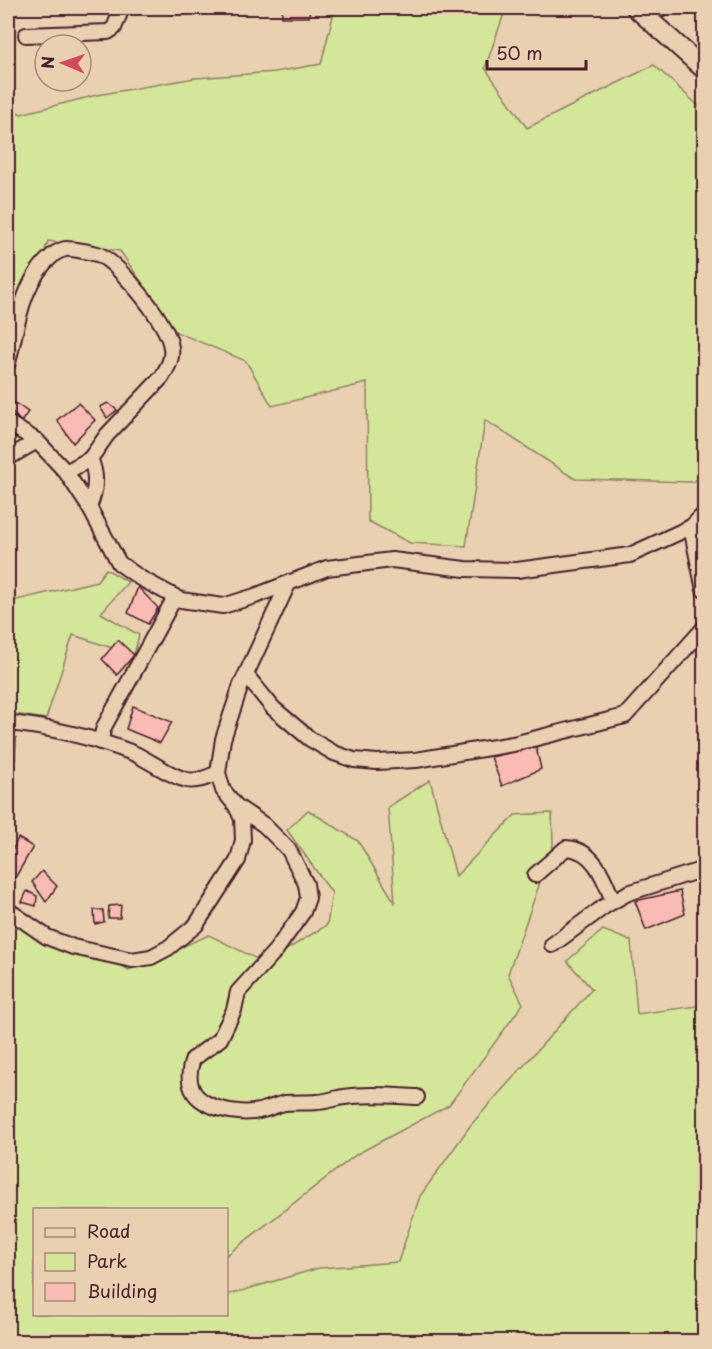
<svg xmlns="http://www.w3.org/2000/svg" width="712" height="1349" viewBox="0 0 712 1349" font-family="'Playpen Sans',sans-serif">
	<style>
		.green { fill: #d4e69a; stroke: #8f8262; stroke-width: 1.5 }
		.building { fill: #f8bcb5; stroke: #4a1f2b; stroke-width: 1.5 }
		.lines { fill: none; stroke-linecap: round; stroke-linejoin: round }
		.minor-casing { stroke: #4a1f2b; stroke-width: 18 }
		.major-casing { stroke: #4a1f2b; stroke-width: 22 }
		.minor { stroke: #e9d0b1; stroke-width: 14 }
		.major { stroke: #e9d0b1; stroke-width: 18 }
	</style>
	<rect width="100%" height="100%" fill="#e9d0b1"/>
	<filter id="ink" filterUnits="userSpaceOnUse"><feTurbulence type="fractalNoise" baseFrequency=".0167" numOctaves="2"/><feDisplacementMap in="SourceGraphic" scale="12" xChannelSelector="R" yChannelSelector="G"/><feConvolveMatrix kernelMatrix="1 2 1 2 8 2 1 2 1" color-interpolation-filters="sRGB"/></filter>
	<g filter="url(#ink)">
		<!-- green -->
		<g class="green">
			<polygon points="335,8 506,8 485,68 527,128 654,65 704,111 704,474 693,482 575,479 485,420 466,546 410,543 368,521 367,383 272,406 246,361 176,332 120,251 48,241 8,364 8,107 21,114 97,95 195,78 275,72 321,64"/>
			<polygon points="106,569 128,582 101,613 139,635 134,655 73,635 46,719 8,713 8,602 97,581"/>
			<polygon points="430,780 456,876 515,815 552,813 553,845 508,974 523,1004 449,1105 357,1154 227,1255 226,1210 34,1210 34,1314 226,1314 227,1295 319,1268 398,1262 420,1196 470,1126 592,989 567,961 603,930 631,941 637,1014 704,1005 704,1341 8,1341 8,919 91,951 129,970 209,935 265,963 327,925 332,893 287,830 308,810 358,841 395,903 388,807"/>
		</g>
		<!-- building -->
		<g class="building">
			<polygon points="282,8 310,8 309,17 282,17"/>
			<polygon points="12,401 28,412 21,422 9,408"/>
			<polygon points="78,403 95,420 73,443 57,420"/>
			<polygon points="108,403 117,410 107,418 100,407"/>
			<polygon points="138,587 158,608 148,624 128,613"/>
			<polygon points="118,640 134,655 117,675 102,659"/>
			<polygon points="133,706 172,722 160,743 126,729"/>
			<polygon points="8,737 16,738 15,758 8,754"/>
			<polygon points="536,747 541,769 502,786 491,757"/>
			<polygon points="18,838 33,847 15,878 8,872 8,860"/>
			<polygon points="42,871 57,886 46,902 32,882"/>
			<polygon points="27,891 37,896 36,906 22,902"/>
			<polygon points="680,891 685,914 646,930 635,901"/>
			<polygon points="121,905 120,918 108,918 109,906"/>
			<polygon points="94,910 103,910 104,922 95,924"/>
		</g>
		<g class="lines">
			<!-- minor casing -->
			<g class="minor-casing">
				<g id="minor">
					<polyline points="643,14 662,8"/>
					<polyline points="26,35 108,32 114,28 122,8"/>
					<path d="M8,363C17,327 22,280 53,255C55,253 62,250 65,249C70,248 95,253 100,255C121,266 169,324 171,348C173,359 167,368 162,377L107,435L90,459C98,475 96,491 89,507"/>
					<polyline points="8,423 37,441"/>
					<polyline points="8,458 37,441 66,472 89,507 119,563 140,578 181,600 223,606 255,596 327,568 392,560 465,569 517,570 630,555 691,527 704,514"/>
					<polyline points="66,472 90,459"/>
					<polyline points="691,527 704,590"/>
					<polyline points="246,675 273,708 310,739 334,753 354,760 377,762 416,760 513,744 625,716 704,628"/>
					<path d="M8,723C49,727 94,738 133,753C149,760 171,777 187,780C198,782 208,777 218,773"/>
					<polyline points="100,742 104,727 175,597"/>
					<path d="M236,806L264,825L289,850L306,884L308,898L303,912L276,950L238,992L234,1010L220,1039L193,1059C190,1067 188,1076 191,1086C197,1108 239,1116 259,1111C268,1109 276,1105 285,1103C296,1102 306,1103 317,1102C326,1102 335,1098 344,1097C368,1093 394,1096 417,1097"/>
					<path d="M535,875L566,848C594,849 604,878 613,901"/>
					<polyline points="8,910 47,937 73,947 132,960 151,957 168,948 196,925 238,860 243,840 242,819 236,806 223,790 218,773 223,739 241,685 289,582"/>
					<polyline points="552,945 605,906 628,893 704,869"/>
				</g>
			</g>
			<!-- major casing -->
			<g class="major-casing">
				<polyline id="major" points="636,8 704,69"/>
			</g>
			<!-- minor -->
			<use href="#minor" class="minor"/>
			<!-- major -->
			<use href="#major" class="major"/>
		</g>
	</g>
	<!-- margin -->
	<rect width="712" height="1349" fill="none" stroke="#e9d0b1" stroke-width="30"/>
	<rect x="15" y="15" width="682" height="1319" fill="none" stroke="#4a1f2b" stroke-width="2" filter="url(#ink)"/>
	<!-- legend -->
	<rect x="33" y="1208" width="195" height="108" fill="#e9d0b1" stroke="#a9897b" stroke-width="1.5"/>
	<rect x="45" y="1228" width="30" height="9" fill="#e9d0b1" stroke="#a9897b" stroke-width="1.5"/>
	<text x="87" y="1238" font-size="18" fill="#4a1f2b">Road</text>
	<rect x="45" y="1253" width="30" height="18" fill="#d4e69a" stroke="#a9897b" stroke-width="1.5"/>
	<text x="87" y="1268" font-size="18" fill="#4a1f2b">Park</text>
	<rect x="45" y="1283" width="30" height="18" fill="#f8bcb5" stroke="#a9897b" stroke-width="1.5"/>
	<text x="87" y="1298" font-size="18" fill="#4a1f2b">Building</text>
	<!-- north arrow -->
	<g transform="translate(63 63) rotate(272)"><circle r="28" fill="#e9d0b1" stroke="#a9897b" stroke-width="1.5"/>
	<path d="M0-4.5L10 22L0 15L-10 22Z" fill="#d1495b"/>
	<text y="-9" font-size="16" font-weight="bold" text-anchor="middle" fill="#4a1f2b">N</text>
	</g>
	<!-- scale -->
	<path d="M487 60v9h99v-9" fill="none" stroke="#4a1f2b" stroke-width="3"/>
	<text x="496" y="60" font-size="18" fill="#4a1f2b" stroke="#e9d0b1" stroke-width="4.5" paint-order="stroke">50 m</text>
</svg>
